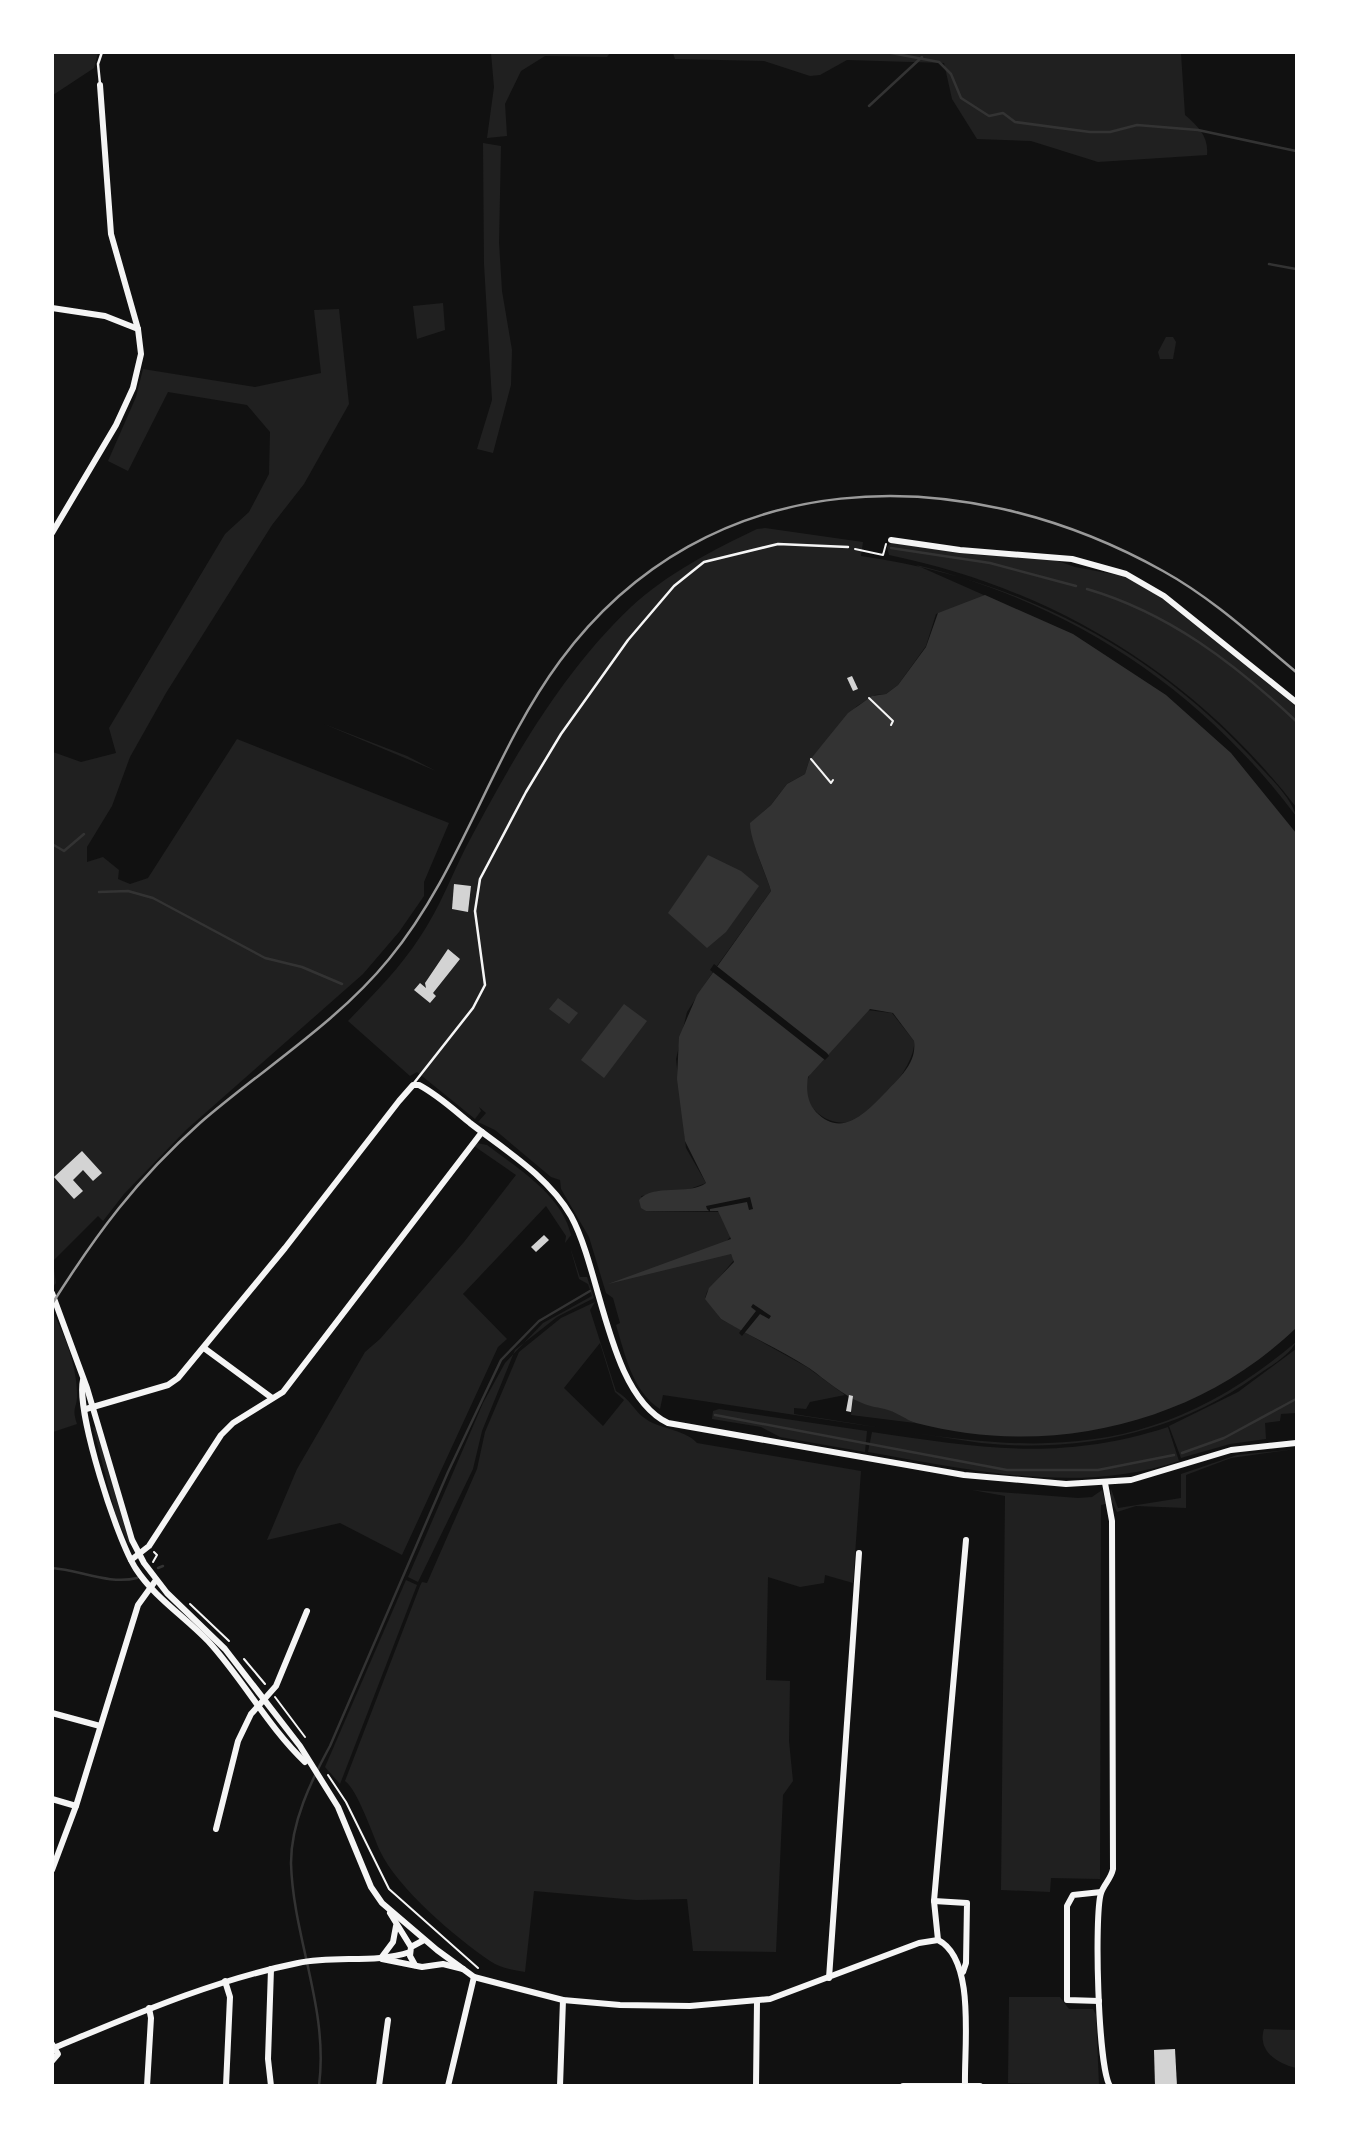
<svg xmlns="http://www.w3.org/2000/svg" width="1349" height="2138" viewBox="0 0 1349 2138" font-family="'Alegreya Sans',sans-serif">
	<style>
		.green { fill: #202020; fill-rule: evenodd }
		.water { fill: #333; fill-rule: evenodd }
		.pier { fill: #111 }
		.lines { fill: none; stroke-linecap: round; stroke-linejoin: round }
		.stream { stroke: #333; stroke-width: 2.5 }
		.building { fill: #d3d3d3 }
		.path { stroke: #f5f5f5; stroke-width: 2 }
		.service { stroke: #f5f5f5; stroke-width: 2.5 }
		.minor { stroke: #f5f5f5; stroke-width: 6 }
		.rail { stroke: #9a9a9a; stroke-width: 2.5 }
	</style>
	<rect width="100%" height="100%" fill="#111"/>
	<!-- green -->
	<g class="green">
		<polygon points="53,52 98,52 98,53 94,68 53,95"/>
		<polygon points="491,53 491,52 610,53 607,57 545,56 521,71 505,104 507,136 487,138 494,87"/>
		<path d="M673,53H1181L1185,115C1198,126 1209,137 1207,155L1098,162L1031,141L977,139L952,99L944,63L847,60L820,75L810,76L764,61L675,59Z"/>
		<polygon points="483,143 501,146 499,243 502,291 512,350 511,385 493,453 477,449 492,400 484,264"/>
		<polygon points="443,303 445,330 417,339 413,306"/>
		<polygon points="339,309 349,404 304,484 272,525 166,693 130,757 112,806 87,847 87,862 103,857 119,870 118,879 130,884 148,878 237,739 449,823 424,882 424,896 399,932 363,974 186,1130 124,1194 103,1221 98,1216 53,1261 56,1283 53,1287 53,752 81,762 116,753 109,728 225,534 249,512 269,474 270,432 247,405 168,392 128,471 108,461 136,397 143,369 255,387 321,373 314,310"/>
		<polygon points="1166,337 1173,337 1176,342 1173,359 1160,359 1158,352"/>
		<path d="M765,528L863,542L861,556C1013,578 1144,642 1251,757C1265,773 1291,796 1296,816C1202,690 1070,602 916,565L986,596L936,614L926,646L898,685L886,694L875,695L857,706L809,761L805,774L787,784L771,805L751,823C750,841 766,874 771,891L717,966L826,1053L867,1010L892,1013L914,1041C917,1064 873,1118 850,1122C825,1127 797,1103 809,1076C811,1070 818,1064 822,1059L713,972L687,1012L676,1059L686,1148L706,1183L687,1190L641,1196L646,1211L720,1212L731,1236L725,1243L734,1260L707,1292L705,1298L721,1319L807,1367L845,1395L810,1402L806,1409L794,1408V1414C992,1444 1128,1485 1296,1342C1289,1356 1269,1367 1256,1376C1176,1434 1077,1453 981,1443L663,1395L660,1409C632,1391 625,1354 616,1325L620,1323L613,1298L606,1293L589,1237L561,1189L560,1180L551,1177L495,1130L478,1122L486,1113L479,1107L481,1111L475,1119L417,1072L410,1076L348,1021C374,994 400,968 420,937C439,909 451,877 466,847C511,762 561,673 631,607C668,573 713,550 757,529Z"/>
		<path d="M891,543L979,555L1055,560L1075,567L1123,576L1154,592L1296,706V807C1193,674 1054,589 889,555L887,547Z"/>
		<polygon points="324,724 407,756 436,771"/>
		<path d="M477,1143L487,1145C517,1168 562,1195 571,1235L565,1243L566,1236L546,1206L463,1294L507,1339L498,1347L402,1555L340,1523L267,1540L297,1469L365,1352L380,1339L464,1242L516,1175L474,1146Z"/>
		<polygon points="570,1247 580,1277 587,1277 594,1298 557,1317 515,1350 482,1431 473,1469 418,1582 408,1577 483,1403 505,1363 543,1323 592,1296 588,1284 579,1279"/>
		<path d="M595,1302L590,1310L616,1391C629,1398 635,1411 643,1417C657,1429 685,1429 697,1443L861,1471L853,1583L825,1575L824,1583L800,1587L768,1577L766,1680L790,1681L789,1741L793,1781L783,1795L776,1952L693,1951L687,1899L636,1900L534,1891L525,1972C513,1970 500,1968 490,1961C455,1937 398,1889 380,1851C373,1835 357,1789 345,1781L420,1586L422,1582L427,1583L477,1469L485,1432L519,1352L561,1318ZM600,1343L615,1392L624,1400L603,1426L564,1388Z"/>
		<path d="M52,1311C65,1335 76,1364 77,1392C78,1408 71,1406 77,1424L53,1432Z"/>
		<polygon points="1296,1349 1296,1413 1281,1414 1280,1421 1265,1423 1266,1439 1230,1444 1181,1458 1169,1426 1238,1392"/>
		<polygon points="853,1398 890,1410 915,1423 851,1415"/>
		<polygon points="719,1409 867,1431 865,1452 780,1437 761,1427 712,1419 713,1411"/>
		<polygon points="93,1427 97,1429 131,1542 129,1545 116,1516"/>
		<path d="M1168,1427L1179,1461C1078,1495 970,1470 868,1452L872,1432C980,1448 1060,1462 1168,1427Z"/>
		<polygon points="1296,1449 1231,1458 1186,1475 1186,1508 1136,1506 1117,1512 1111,1500 1111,1489 1118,1508 1181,1498 1181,1474 1237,1455"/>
		<polygon points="972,1490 1078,1498 1092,1497 1102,1490 1106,1504 1101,1505 1100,1879 1051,1878 1050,1892 1001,1890 1005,1496"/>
		<polygon points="406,1580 417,1585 340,1784 325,1767"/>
		<polygon points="1009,1997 1060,1997 1069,2009 1093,2009 1096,2015 1099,2085 1008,2083"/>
		<path d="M1264,2029L1296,2030V2068C1278,2064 1257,2051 1264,2029Z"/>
	</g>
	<!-- water -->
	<g class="water">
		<path d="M985,595L1073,634L1166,695L1231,753L1296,833V1328C1196,1424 1050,1458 916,1423C906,1420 898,1413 888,1410C879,1407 870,1407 862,1403C842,1395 826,1380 809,1368C781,1350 749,1336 721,1319L705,1299L709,1288L734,1262L731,1254L608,1284L731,1239L718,1211H646L641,1208L639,1200C653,1183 688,1196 706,1183L685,1141L677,1079L679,1037L697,995L771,891C766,873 750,841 750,823L771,805L787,784L805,774L809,761L848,713L872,696L886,694L898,685L926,647L938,613ZM870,1009L893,1013L914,1041C917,1063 900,1077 887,1091C868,1110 843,1140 816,1112C807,1102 806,1090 808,1077Z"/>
		<polygon points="708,855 741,871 759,886 726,932 707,948 668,913"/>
		<polygon points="558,998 578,1013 569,1024 549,1009"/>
		<polygon points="624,1004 647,1021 604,1078 581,1060"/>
	</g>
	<!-- pier -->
	<g class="pier">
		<polygon points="714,964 827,1053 829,1056 825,1060 731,986 710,970"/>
		<polygon points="750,1197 753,1209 749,1210 747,1202 710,1209 710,1212 707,1209 706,1206"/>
		<polygon points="753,1304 771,1316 769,1319 760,1314 742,1336 739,1333 756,1311 751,1307"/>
	</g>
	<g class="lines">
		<!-- stream -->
		<g class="stream">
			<polyline points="886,52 939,62 951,74 961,98 989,116 1003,113 1015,122 1090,132 1110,132 1137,125 1198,130 1296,151"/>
			<polyline points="869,106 922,57"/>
			<polyline points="1269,264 1296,269"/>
			<polyline points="891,548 990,563 1076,586"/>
			<path d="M1087,589C1169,613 1234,663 1296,721"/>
			<polyline points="52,844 64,851 84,834"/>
			<polyline points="99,892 128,891 153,898 265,958 302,967 342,984"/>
			<polyline points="715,1415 1007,1470 1098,1470 1174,1455"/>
			<polyline points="1182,1453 1224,1438 1296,1399"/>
			<path d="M52,1568C80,1570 109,1585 137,1578"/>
			<polyline points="158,1568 163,1566"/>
			<path d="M319,2086C329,2009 293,1938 291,1863C291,1822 311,1781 330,1746L448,1472L501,1360L539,1321L590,1291"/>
		</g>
	</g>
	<!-- building -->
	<g class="building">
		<polygon points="852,676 858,689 853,691 847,678"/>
		<polygon points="454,884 471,886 468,912 452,909"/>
		<polygon points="448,949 460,959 433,993 436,996 430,1003 414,990 420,983 426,988 425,983"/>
		<polygon points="82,1151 102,1173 93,1181 83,1170 73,1180 83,1191 74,1199 54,1177"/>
		<polygon points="544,1235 549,1240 536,1252 531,1247"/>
		<polygon points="849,1395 853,1396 851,1412 846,1411"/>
		<polygon points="1175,2049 1177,2086 1155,2086 1154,2050"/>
	</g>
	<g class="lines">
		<!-- path -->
		<g class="path">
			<polyline points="855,549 883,555 886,544"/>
			<polyline points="869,698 893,721 891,725"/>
			<polyline points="811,759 831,783 833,780"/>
			<polyline points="153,1562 157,1555 154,1552"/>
			<polyline points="190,1604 229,1641"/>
			<polyline points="244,1659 265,1684"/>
			<polyline points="275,1697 305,1737"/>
			<polyline points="328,1775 346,1802 389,1889 478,1968"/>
		</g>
		<!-- service -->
		<g class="service">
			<polyline points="100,84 98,64 102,52"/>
			<polyline points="414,1083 473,1008 485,985 475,911 480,879 526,792 561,734 628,640 674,586 704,562 778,544 848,547"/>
		</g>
		<!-- minor -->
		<g class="minor">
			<polyline points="52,308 105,316 138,329"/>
			<polyline points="52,533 116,425 133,388 141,354 138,329 111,234 100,85"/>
			<polyline points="891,540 960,550 1072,559 1126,574 1164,596 1296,702"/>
			<path d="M52,1293L87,1388L132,1540L144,1563L167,1593L225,1649L300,1746L338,1807L371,1887L382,1903L437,1950L474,1977L563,2000L620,2005L690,2006L770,1999L919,1943L938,1940C976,1959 964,2046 965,2084"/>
			<polyline points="204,1348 272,1398"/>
			<path d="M83,1380C76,1412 117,1540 136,1569C155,1598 184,1616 208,1641C243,1679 268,1727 305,1762"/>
			<path d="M86,1409L168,1385L178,1378L285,1248L399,1101L413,1085H419C438,1095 454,1110 470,1123C505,1150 549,1177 571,1216C602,1273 608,1394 668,1423L964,1475L1066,1484L1131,1480L1231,1450L1296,1443"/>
			<path d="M1105,1483L1112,1521L1113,1869C1111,1879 1104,1884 1101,1893C1094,1915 1098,2068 1110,2086"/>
			<polyline points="131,1560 149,1546 221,1435 233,1423 283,1392 482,1132"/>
			<polyline points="52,1713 100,1726"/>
			<polyline points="52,1799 76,1806"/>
			<polyline points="216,1829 238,1741 251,1714 276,1686 307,1611"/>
			<polyline points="52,1870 76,1806 138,1605 156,1580"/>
			<polyline points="934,1901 967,1903 966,1963 963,1972"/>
			<polyline points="390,1913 411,1947"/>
			<polyline points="938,1940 934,1901 966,1540"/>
			<polyline points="381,1958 393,1942 396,1926"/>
			<polyline points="382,1959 422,1967 443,1964 463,1969"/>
			<polyline points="415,1965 410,1956 411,1947 424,1940"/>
			<polyline points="271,1969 268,2059 271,2086"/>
			<polyline points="829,1978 859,1553"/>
			<polyline points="225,1981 230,1997 226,2086"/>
			<polyline points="1099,2001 1067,2000 1067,1906 1073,1895 1101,1892"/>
			<polyline points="52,2044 58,2054 52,2061"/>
			<path d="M56,2047C136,2014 214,1980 298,1963C335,1955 375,1964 410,1952"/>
			<polyline points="147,2086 151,2018 149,2008"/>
			<polyline points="379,2086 388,2020"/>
			<polyline points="448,2086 474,1977"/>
			<polyline points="560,2086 563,2000"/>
			<polyline points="756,2086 757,2002"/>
			<polyline points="903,2086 980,2086"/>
		</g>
		<!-- rail -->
		<path class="rail" d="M52,1304C97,1233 136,1180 200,1123C262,1069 337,1023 389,959C462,870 492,753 560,661C708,461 960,458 1163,571C1212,598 1254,637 1296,672"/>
	</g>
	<!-- border -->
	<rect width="1349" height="2138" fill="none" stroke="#ffffff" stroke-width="108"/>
</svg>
